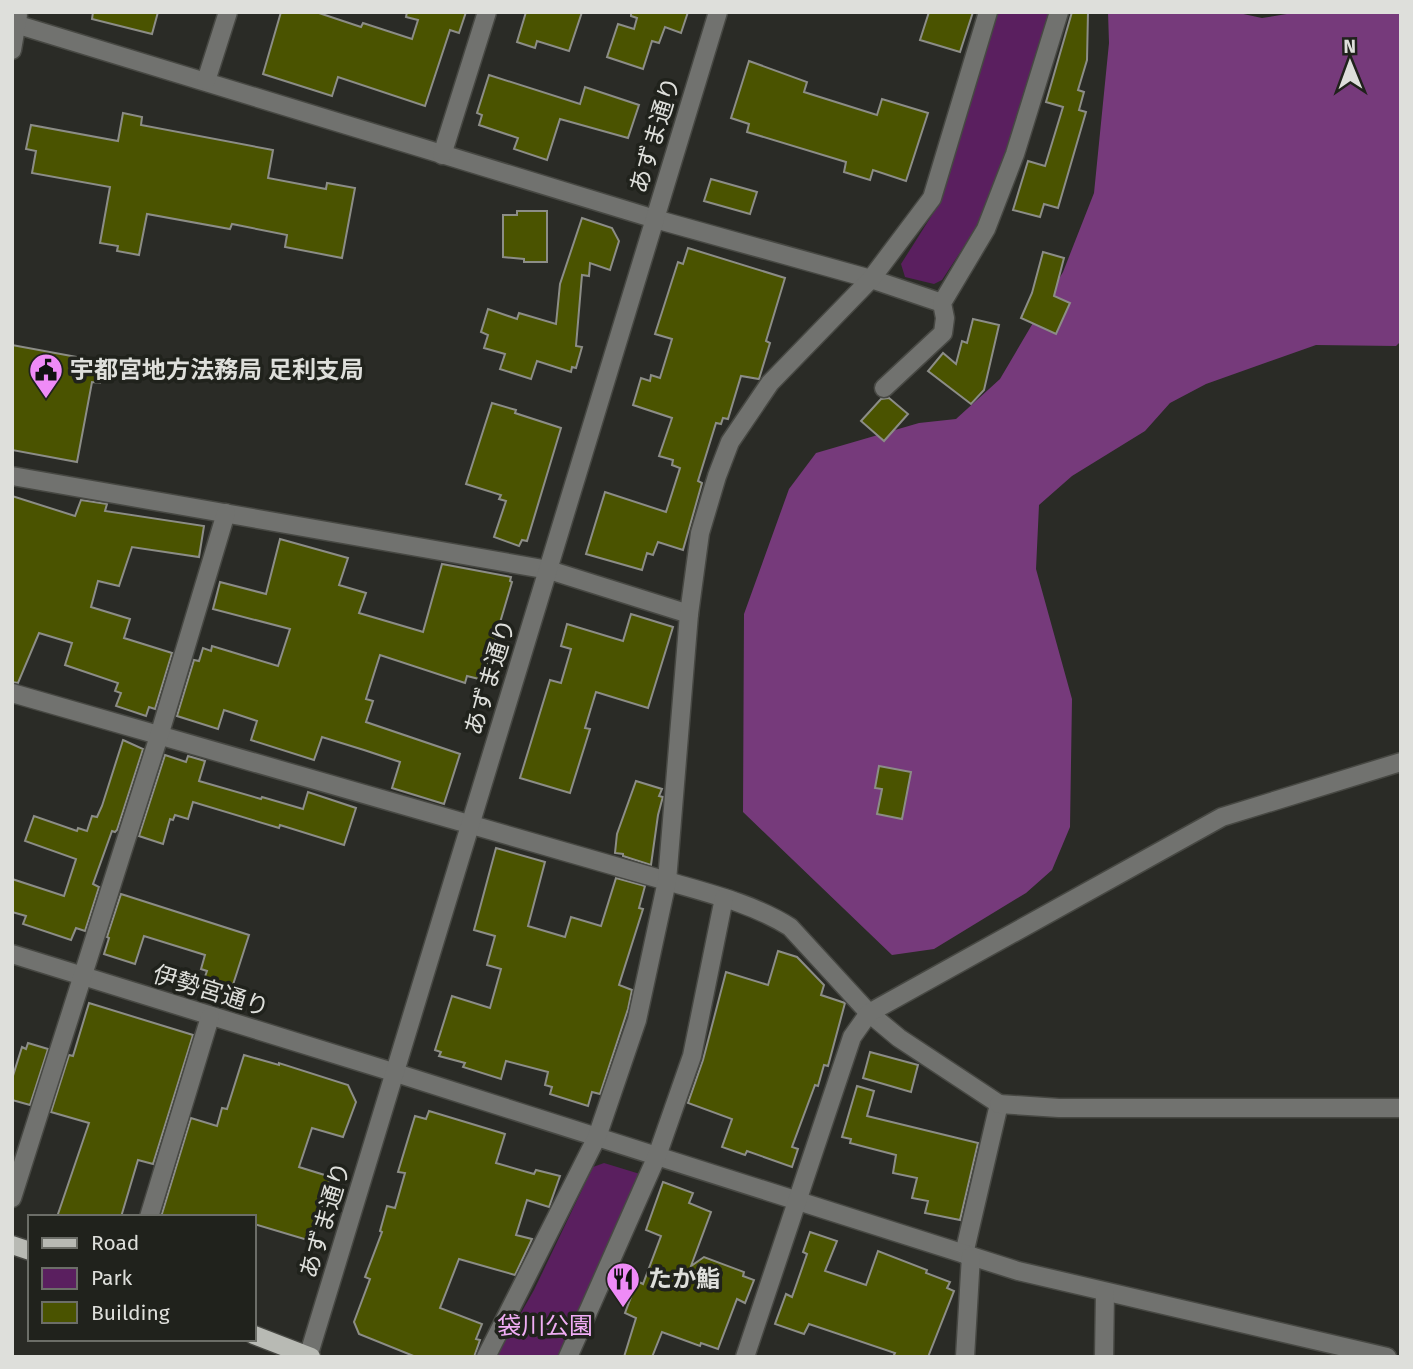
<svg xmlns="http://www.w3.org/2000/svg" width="1413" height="1369" viewBox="0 0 1413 1369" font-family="'Fira Sans','Noto Sans JP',sans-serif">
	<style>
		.green { fill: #5a1f5f }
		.forest { fill: #763a7b }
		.building { fill: #4a5300; stroke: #8c8d87; stroke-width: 2 }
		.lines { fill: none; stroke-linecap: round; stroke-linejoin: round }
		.minor-casing { stroke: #474843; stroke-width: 21 }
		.major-casing { stroke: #474843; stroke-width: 21 }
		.minor { stroke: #71726f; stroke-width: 18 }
		.major { stroke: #b8bab4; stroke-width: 18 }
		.labels { text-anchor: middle; stroke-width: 7; stroke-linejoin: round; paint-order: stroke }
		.street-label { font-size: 24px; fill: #dedfdb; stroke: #20221c }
		.poi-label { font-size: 24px; font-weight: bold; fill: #dedfdb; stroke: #20221c; text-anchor: start }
		.park-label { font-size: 24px; fill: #f0adf5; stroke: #20221c }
	</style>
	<rect width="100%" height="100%" fill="#2a2b26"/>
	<!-- green -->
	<g class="green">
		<polygon points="997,12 1049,12 997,182 976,228 942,280 934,284 905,277 901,264 939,204"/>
		<polygon points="604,1163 640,1174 561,1357 496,1357 534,1290 593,1167"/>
	</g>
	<!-- forest -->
	<polygon class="forest" points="1108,12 1234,12 1262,18 1299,12 1401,12 1401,341 1396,346 1316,345 1206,384 1170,403 1145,431 1072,476 1039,505 1036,569 1072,699 1070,827 1052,870 1026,893 934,949 892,955 743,812 744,614 789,489 816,453 919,423 956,419 1000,379 1063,272 1094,193 1109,43"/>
	<!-- building -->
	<g class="building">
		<polygon points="93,12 158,12 152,34 92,19"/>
		<polygon points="281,12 316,12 361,27 363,23 412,39 418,20 406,17 407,12 466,12 459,33 450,30 425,106 338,77 332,96 263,74"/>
		<polygon points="526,12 582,12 569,51 537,41 535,48 517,42"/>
		<polygon points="631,12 688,12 681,33 665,27 659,43 652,41 643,69 607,57 618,24 634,29 637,18 631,16"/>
		<polygon points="929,12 973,12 960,52 920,40"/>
		<polygon points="1072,12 1088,12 1087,60 1078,90 1084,92 1079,110 1086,112 1058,208 1044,204 1040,217 1013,210 1028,161 1045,166 1063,107 1046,102"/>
		<polygon points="749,61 807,82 804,92 877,115 882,99 928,113 906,181 873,170 870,180 844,172 846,162 747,132 749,124 731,118"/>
		<polygon points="489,75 580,104 585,87 639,105 628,138 560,119 547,160 514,149 518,138 479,125 482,115 477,113"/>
		<polygon points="123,113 142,117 141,125 273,150 268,178 326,189 327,183 355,188 342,258 285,247 287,235 232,224 230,229 147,214 139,255 117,251 118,246 100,243 110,187 32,173 36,151 26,149 31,125 118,141"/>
		<polygon points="711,179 757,192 750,214 704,201"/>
		<polygon points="517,211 547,211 547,262 524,262 524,259 503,257 503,215 517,215"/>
		<polygon points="582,218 612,228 619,241 610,270 590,263 589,276 582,275 576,346 582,347 576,368 572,367 571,372 537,361 531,379 500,369 505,354 484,348 488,335 481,332 488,309 517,319 519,313 556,324 560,284"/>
		<polygon points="688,248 785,278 766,341 770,343 759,379 741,376 728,419 723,418 721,424 716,423 698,481 702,483 683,550 658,542 653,555 647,553 642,570 586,554 605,492 666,512 680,468 672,465 673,460 659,456 672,418 633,405 641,378 650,381 651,375 660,378 672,339 655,334 678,262 683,264"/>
		<polygon points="1043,252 1064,258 1054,296 1070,303 1056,334 1021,318 1032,293"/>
		<polygon points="973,319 999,325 984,390 971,404 928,371 943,353 956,364 962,341 967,343"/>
		<polygon points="12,345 104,362 100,383 92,382 77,462 12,450"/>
		<polygon points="889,398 908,414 884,441 861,421 881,399"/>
		<polygon points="492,403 516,410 515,413 561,428 527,541 522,540 519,546 494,537 506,501 499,499 501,495 466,484"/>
		<polygon points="12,496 75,516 81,500 107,504 105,511 204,526 199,557 132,547 119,586 98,581 91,607 130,619 124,638 172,653 155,709 149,707 146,716 116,706 121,693 115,691 118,683 65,665 72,643 39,633 18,683 12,682"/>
		<polygon points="280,539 348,558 339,585 366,593 359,613 420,631 423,632 442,564 511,577 510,581 512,582 483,680 467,676 465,683 380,655 366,699 373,701 366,722 460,754 444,804 392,788 400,762 364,750 322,737 314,760 251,740 257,721 224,710 218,729 177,716 194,660 199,661 203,648 211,651 212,646 278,666 290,629 213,609 220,582 266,594"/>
		<polygon points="631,614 673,627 648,708 596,692 585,728 590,729 570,793 520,778 550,680 561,683 571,649 561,646 567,624 623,641"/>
		<polygon points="123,740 143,749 117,830 115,832 112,831 93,884 99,887 85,931 76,928 71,940 23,924 26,916 12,912 12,879 64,896 76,859 25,841 34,816 77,831 78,828 87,831 92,816 97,817 102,806"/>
		<polygon points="165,755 186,762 188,756 205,761 199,781 261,799 262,797 303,809 308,792 356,808 344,845 280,825 279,828 193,802 188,819 175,815 173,820 170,819 163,844 139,836"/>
		<polygon points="879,766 911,772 902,819 877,814 882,789 875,788"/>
		<polygon points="636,781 662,789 659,796 663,797 662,800 658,815 651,865 623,856 623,854 615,853 617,834"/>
		<polygon points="496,848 545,862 528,926 565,937 571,917 601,926 616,878 645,886 639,908 643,909 619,985 632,990 628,1009 600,1094 592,1092 588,1106 550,1094 552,1087 545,1085 548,1072 506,1061 501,1079 463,1067 465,1063 439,1056 441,1052 435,1050 452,996 490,1008 501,969 487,965 495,936 474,930"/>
		<polygon points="121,894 249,935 230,994 202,985 207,971 201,969 205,955 144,936 135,964 104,954 109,938 107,937"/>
		<polygon points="778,951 797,957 824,985 821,995 845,1003 828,1066 824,1065 818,1086 815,1085 792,1147 798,1149 792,1167 747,1151 745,1155 722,1147 732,1119 688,1103 703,1060 726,972 768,985"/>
		<polygon points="89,1003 193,1035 153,1164 138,1160 121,1217 57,1217 89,1123 51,1112 69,1055 73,1056"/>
		<polygon points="28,1043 48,1049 30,1105 12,1100 12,1079 22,1047 26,1049"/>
		<polygon points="870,1052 918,1065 911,1092 863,1078"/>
		<polygon points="244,1055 279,1065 279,1063 348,1085 356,1102 343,1137 312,1128 299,1167 331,1177 311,1241 254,1224 254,1217 161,1217 191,1118 217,1126 222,1108 227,1109"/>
		<polygon points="857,1086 874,1091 867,1116 978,1143 960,1220 925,1213 928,1201 912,1198 917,1178 893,1173 896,1155 850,1143 851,1139 842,1137"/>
		<polygon points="429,1111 505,1134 496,1163 534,1174 536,1170 560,1176 549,1207 527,1200 516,1235 532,1239 515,1275 459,1259 440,1308 482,1324 476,1339 480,1340 474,1357 416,1357 359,1334 354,1322 370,1279 365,1277 382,1232 380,1231 387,1206 395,1208 405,1173 398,1172 415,1116 426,1119"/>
		<polygon points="663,1182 693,1193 689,1203 711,1212 691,1266 704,1257 744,1272 743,1276 754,1280 745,1303 737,1299 718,1349 701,1343 700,1346 662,1332 652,1357 624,1357 636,1318 625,1313 637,1281 643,1284 661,1236 646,1230"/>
		<polygon points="810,1232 837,1241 825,1271 866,1285 878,1251 927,1270 926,1273 950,1282 947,1288 954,1291 928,1357 893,1357 895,1353 809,1324 804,1334 775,1324 786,1294 792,1297 807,1254 803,1252"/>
	</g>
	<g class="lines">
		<!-- minor casing -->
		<g class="minor-casing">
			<g id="minor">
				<polyline points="12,23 655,219 871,279 942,303"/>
				<polyline points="12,50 18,15"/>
				<polyline points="206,81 228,12"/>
				<polyline points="442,155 487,12"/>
				<polyline points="884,388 943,333 945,318 942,303 986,229 1015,154 1059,12"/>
				<polyline points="12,476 549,570 689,614"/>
				<path d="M12,693L667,881C708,893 754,904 790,927L869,1013L899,1038L999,1104L964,1254"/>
				<polyline points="12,954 396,1073 1018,1271 1387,1357"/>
				<polyline points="999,1104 1059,1108 1401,1108"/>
				<polyline points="12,1198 159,736 226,513"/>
				<polyline points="149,1217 210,1017"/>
				<polyline points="308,1357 718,12"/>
				<polyline points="486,1357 597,1137 637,1020 667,881 689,614 700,533 717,476 730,442 770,383 871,279 932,198 988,12"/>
				<polyline points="568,1357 657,1156 692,1056 724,898"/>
				<polyline points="745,1357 852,1037 869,1013 1222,817 1401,762"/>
				<polyline points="965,1357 971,1256"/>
				<polyline points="1104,1357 1105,1293"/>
			</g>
		</g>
		<!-- major casing -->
		<g class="major-casing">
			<g id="major">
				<polyline points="12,1245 30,1251"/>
				<polyline points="254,1335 311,1357"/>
			</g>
		</g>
		<!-- minor -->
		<use href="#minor" class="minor"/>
		<!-- major -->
		<use href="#major" class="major"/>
	</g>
	<!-- icons -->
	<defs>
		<g id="civic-pin" transform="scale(1.75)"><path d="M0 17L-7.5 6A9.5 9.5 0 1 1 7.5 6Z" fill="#ef8bf7" stroke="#20221c"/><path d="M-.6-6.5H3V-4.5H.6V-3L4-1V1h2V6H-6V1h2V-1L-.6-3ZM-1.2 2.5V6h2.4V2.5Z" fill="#111"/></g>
		<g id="restaurant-pin" transform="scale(1.75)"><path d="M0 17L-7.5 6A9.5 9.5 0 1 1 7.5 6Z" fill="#ef8bf7" stroke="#20221c"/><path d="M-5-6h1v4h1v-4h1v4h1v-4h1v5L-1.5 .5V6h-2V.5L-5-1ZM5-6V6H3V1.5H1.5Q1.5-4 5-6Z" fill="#111"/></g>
	</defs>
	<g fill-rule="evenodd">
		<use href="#civic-pin" x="46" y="370"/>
		<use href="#restaurant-pin" x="623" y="1279"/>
	</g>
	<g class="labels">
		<!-- street labels -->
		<g class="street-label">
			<text transform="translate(655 135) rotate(-73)" y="8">あずま通り</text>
			<text transform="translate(490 677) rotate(-73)" y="8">あずま通り</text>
			<text transform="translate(211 991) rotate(17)" y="8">伊勢宮通り</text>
			<text transform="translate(325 1220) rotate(-73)" y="8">あずま通り</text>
		</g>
		<!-- poi labels -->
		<g class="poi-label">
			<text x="70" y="378">宇都宮地方法務局 足利支局</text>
			<text x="648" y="1287">たか鮨</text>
		</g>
		<!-- park labels -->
		<g class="park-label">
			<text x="545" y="1334">袋川公園</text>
		</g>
	</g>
	<!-- border -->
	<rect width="1413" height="1369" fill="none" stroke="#dedfdb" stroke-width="28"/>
	<!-- legend -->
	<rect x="28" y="1215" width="228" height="126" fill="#20221c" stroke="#6c6e68" stroke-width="2"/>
	<rect x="42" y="1238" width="35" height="10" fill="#b8bab4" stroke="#6c6e68" stroke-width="2"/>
	<text x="91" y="1250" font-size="21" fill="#dedfdb">Road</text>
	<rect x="42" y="1268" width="35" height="21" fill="#5a1f5f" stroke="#6c6e68" stroke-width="2"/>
	<text x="91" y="1285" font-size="21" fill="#dedfdb">Park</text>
	<rect x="42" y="1302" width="35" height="21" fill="#4a5300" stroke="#6c6e68" stroke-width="2"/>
	<text x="91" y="1320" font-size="21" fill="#dedfdb">Building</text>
	<!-- north arrow -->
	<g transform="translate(1350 63) rotate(359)" stroke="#20221c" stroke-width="5" paint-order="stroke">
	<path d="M0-5L12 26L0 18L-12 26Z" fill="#dedfdb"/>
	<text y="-10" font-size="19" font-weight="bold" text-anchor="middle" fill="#dedfdb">N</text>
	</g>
</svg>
